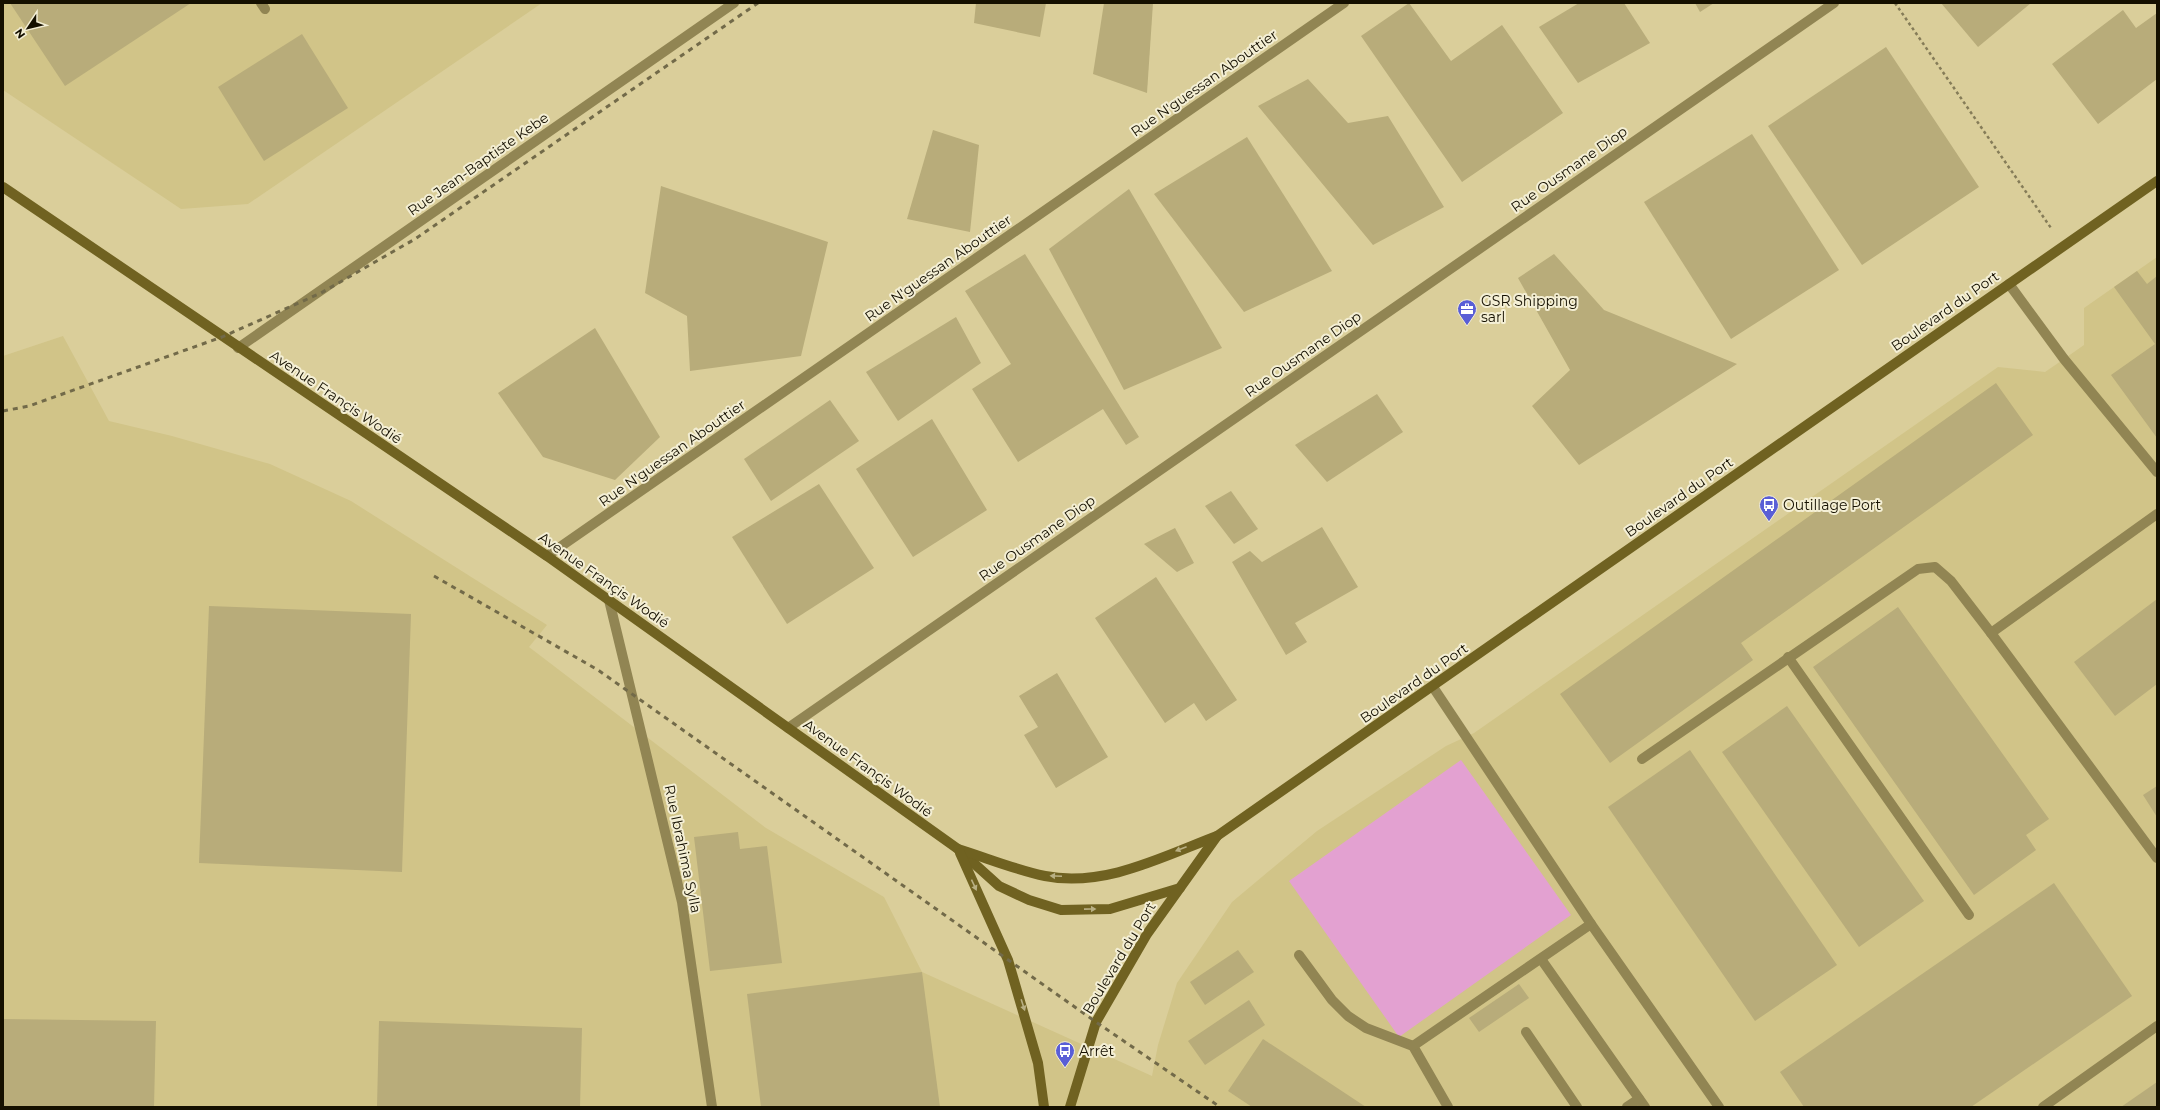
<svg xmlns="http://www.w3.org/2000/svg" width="2160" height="1110" viewBox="0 0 2160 1110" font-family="Montserrat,sans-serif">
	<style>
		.built { fill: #d1c488 }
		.green { fill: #e3a1d1 }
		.building { fill: #b8ac7a }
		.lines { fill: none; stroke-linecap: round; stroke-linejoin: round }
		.path { stroke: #857c58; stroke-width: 2.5; stroke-dasharray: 3 3; stroke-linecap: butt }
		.lane { stroke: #918553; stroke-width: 10 }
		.street { stroke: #918553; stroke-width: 10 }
		.secondary { stroke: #706221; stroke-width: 10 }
		.rail { stroke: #726a49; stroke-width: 3; stroke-dasharray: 5 5; stroke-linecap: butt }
		.oneway { fill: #b9b084 }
		.labels { text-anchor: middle; stroke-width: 4; stroke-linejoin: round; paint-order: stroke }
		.street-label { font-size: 14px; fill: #151000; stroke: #f4efd5 }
		.poi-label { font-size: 14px; fill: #151000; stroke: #f4efd5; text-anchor: start }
	</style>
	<rect width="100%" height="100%" fill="#dace9a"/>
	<!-- built -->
	<g class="built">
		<polygon points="3,3 542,3 248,204 181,209 3,90"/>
		<polygon points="2157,257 2157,1107 3,1107 3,356 63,336 109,421 172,436 270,464 351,501 547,625 529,647 766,828 884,897 922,972 1152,1076 1158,1045 1177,983 1232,902 1317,831 1446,746 1474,733 1998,367 2045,372 2064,359 2084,345 2084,308"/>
	</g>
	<!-- green -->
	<polygon class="green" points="1461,760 1571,915 1399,1037 1289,881"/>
	<!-- building -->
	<g class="building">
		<polygon points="10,3 191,3 65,86"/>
		<polygon points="976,3 1046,3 1040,37 974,23"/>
		<polygon points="1104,3 1153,3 1147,93 1093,74"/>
		<polygon points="1409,3 1451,61 1502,25 1563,113 1462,182 1361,36"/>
		<polygon points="1579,3 1624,3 1650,43 1578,83 1539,27"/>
		<polygon points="1695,3 1714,3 1700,12"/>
		<polygon points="1941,3 2031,3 1978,47"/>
		<polygon points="2123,10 2136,28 2157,13 2157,79 2098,124 2052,64"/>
		<polygon points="302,34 348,108 264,161 218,87"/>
		<polygon points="1886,47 1979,187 1862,265 1768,126"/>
		<polygon points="1308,79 1348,123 1388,116 1444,207 1373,245 1258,106"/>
		<polygon points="933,130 979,145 970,232 907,219"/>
		<polygon points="1752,134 1839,270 1731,339 1644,202"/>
		<polygon points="1247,137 1332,271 1244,312 1154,194"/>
		<polygon points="661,186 828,242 801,356 690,371 687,316 645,293"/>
		<polygon points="1129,189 1222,348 1124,390 1049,249"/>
		<polygon points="1025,254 1139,437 1126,445 1103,409 1018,462 972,389 1011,364 965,291"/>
		<polygon points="1554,254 1604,310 1737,364 1579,465 1532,406 1570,370 1518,278"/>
		<polygon points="2137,271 2147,284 2157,276 2157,438 2111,375 2155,344 2114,287"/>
		<polygon points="956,317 981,363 898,421 866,372"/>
		<polygon points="595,328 660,437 615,480 543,457 498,393"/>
		<polygon points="1996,383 2033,435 1741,643 1753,660 1610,763 1560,694"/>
		<polygon points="1377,394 1403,432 1327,482 1295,445"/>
		<polygon points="830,400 859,441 771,501 744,459"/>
		<polygon points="932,419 987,510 913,557 856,469"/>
		<polygon points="819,484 874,568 787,624 732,537"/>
		<polygon points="1231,491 1258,529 1234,544 1205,506"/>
		<polygon points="1322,527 1358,587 1295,623 1307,642 1286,655 1232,562 1250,551 1262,562"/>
		<polygon points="1175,528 1194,563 1177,572 1144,544"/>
		<polygon points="1156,577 1237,700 1206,721 1194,703 1165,723 1095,618"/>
		<polygon points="2157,599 2157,684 2115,716 2074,662"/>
		<polygon points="209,606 411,614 402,872 199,863"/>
		<polygon points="1898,607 2049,819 2026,835 2036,850 1974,895 1813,667"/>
		<polygon points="1057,673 1108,757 1056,788 1024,735 1038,727 1019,696"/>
		<polygon points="1787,706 1924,901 1859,947 1722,752"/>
		<polygon points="1690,750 1837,965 1755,1021 1608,807"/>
		<polygon points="2157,786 2157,817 2143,795"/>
		<polygon points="738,832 740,849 767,846 782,963 710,971 694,837"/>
		<polygon points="2054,883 2132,996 1971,1107 1804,1107 1780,1072"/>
		<polygon points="1238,950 1254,972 1205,1005 1190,982"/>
		<polygon points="922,972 940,1107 761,1107 747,994"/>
		<polygon points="1519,984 1529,998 1479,1032 1469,1018"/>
		<polygon points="1249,1000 1265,1025 1205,1065 1188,1041"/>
		<polygon points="3,1019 156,1021 154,1107 3,1107"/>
		<polygon points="379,1021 582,1028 580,1107 377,1107"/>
		<polygon points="1263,1039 1366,1107 1252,1107 1228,1091"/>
		<polygon points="2157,1082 2157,1107 2121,1107"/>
	</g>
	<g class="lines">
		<!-- path -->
		<polyline class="path" points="1895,3 2051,228"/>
		<!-- lane -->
		<g class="lane">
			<polyline points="261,3 265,9"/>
			<polyline points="2009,284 2064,359 2157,472"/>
			<polyline points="1991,633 2157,514"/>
			<polyline points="1788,657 1969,915"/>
			<polyline points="1433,687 1591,924 1719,1107"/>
			<polyline points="1642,759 1918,569 1935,567 1951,581 1991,633 2157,858"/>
			<polyline points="1299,955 1332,1000 1348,1016 1366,1028 1413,1046 1448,1107"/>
			<polyline points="1541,959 1645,1107"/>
			<polyline points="1526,1032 1577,1107"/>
			<polyline points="1413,1046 1591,924"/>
			<polyline points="1627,1107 1639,1099"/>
			<polyline points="2043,1107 2157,1026"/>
		</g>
		<!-- street -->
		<g class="street">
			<polyline points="238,348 734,3"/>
			<polyline points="547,556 1344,3"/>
			<polyline points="609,600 682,902 712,1107"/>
			<polyline points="788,728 1834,3"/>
		</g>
		<!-- secondary -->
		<g class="secondary">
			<polyline points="3,187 547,556 958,849 999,886 1029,900 1061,910 1110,909 1180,888"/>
			<path d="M958,849C987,858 1016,870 1045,876C1104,888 1164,856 1217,836L2157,181"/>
			<polyline points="960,853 1008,960 1038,1063 1044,1107"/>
			<polyline points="1070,1107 1096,1022 1147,934 1217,836"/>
		</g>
		<!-- rail -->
		<g class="rail">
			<polyline points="3,411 29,406 222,337 321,293 415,239 758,3"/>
			<polyline points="434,576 598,670 1096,1022 1220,1107"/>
		</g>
	</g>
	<!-- one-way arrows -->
	<defs><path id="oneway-solid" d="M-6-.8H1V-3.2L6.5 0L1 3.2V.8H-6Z"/></defs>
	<g class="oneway">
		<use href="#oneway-solid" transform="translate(1181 849) rotate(159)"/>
		<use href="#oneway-solid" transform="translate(1056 876) rotate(-177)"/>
		<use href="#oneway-solid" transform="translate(974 885) rotate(65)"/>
		<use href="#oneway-solid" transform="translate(1090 909) rotate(-1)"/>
		<use href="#oneway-solid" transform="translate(1023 1005) rotate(72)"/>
	</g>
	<!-- icons -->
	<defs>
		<g id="office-pin" transform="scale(1)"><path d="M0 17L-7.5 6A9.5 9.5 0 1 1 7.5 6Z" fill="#595ed6" stroke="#f4efd5"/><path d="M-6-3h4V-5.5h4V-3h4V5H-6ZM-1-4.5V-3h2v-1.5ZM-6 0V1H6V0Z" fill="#fff"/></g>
		<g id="bus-pin" transform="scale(1)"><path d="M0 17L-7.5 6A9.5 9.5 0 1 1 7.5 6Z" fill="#595ed6" stroke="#f4efd5"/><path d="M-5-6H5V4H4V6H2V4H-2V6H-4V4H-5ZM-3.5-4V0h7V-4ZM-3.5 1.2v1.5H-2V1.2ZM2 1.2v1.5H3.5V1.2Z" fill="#fff"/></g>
	</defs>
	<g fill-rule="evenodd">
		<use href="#office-pin" x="1467" y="309"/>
		<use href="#bus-pin" x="1769" y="505"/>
		<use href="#bus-pin" x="1065" y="1051"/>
	</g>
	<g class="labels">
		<!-- street labels -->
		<g class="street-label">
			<text transform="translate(1204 83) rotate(-35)" y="5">Rue N'guessan Abouttier</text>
			<text transform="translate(478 164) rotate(-35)" y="5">Rue Jean-Baptiste Kebe</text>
			<text transform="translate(1569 169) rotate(-35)" y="5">Rue Ousmane Diop</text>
			<text transform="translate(938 268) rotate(-35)" y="5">Rue N'guessan Abouttier</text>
			<text transform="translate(1945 311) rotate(-35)" y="5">Boulevard du Port</text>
			<text transform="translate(1303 354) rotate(-35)" y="5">Rue Ousmane Diop</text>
			<text transform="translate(336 397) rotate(34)" y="5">Avenue Françis Wodié</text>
			<text transform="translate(672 453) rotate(-35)" y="5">Rue N'guessan Abouttier</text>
			<text transform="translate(1679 497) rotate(-35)" y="5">Boulevard du Port</text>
			<text transform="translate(1037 538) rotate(-35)" y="5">Rue Ousmane Diop</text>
			<text transform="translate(604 580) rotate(35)" y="5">Avenue Françis Wodié</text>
			<text transform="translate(1414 683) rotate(-35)" y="5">Boulevard du Port</text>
			<text transform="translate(868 768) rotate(36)" y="5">Avenue Françis Wodié</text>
			<text transform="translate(683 849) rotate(78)" y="5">Rue Ibrahima Sylla</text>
			<text transform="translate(1119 958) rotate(-59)" y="5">Boulevard du Port</text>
		</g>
		<!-- poi labels -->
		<g class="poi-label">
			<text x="1481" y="306">GSR Shipping<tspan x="1481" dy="16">sarl</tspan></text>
			<text x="1783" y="510">Outillage Port</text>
			<text x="1079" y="1056">Arrêt</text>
		</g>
	</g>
	<!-- border -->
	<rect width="2160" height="1110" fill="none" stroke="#151000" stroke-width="8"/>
	<!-- north arrow -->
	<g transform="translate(28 28) rotate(235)" stroke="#f4efd5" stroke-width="3" paint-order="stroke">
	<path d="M0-3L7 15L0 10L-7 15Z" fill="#151000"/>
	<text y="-6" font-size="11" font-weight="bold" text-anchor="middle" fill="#151000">N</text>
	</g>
</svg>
